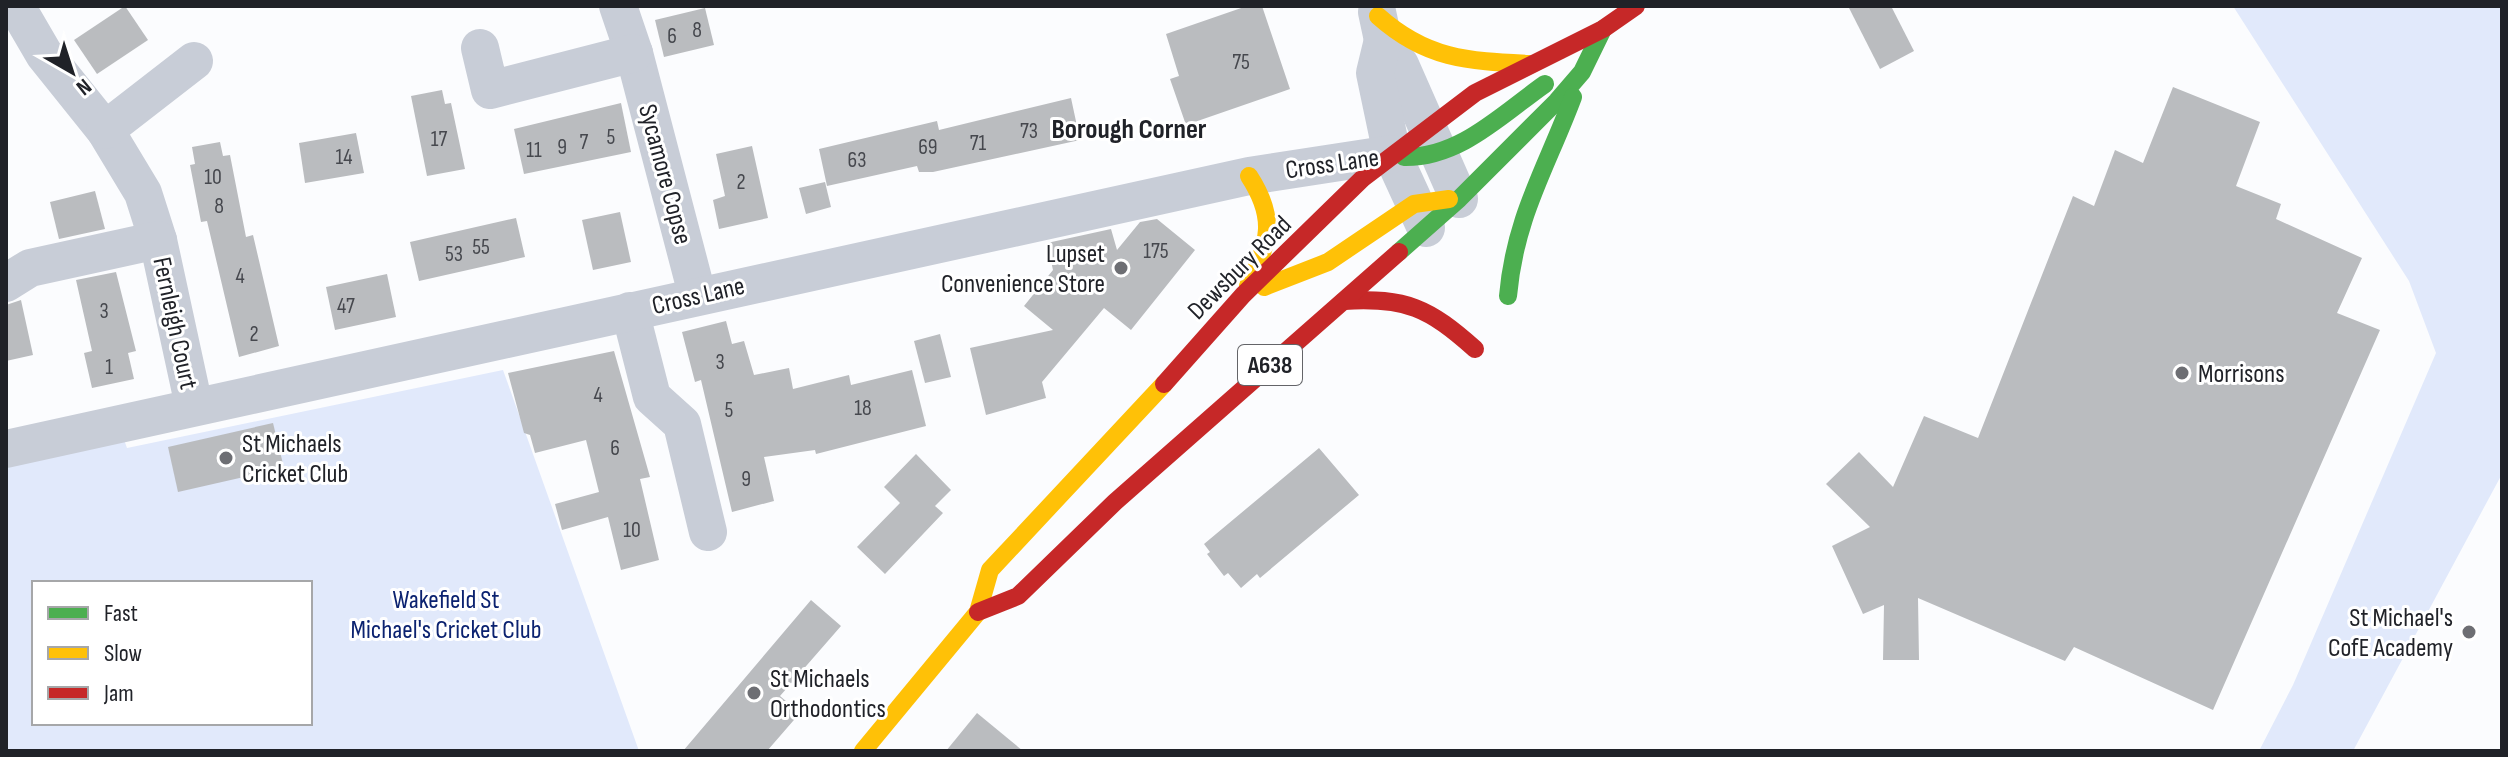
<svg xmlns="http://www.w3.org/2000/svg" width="2508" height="757" viewBox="0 0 2508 757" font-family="'Sofia Sans Condensed',sans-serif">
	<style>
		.green { fill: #e1e9fb; fill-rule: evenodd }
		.building { fill: #babcbf }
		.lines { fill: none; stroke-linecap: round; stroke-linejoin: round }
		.street { stroke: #c8cdd7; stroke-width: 38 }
		.fast { stroke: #4caf50; stroke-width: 18 }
		.slow { stroke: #ffc107; stroke-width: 18 }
		.jam { stroke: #c62828; stroke-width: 18 }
		.poi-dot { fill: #6d6e73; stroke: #fff; stroke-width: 3 }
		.labels { text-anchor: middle; stroke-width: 6; stroke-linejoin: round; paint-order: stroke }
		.number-label { font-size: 22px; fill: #46484e }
		.shield { fill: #fff; stroke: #636468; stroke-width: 2 }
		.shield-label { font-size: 24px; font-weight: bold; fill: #202228 }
		.street-label { font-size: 26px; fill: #202228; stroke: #fff }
		.poi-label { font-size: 26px; fill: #202228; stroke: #fff; text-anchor: start }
		.park-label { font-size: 26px; fill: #0b2270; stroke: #fff }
		.neighbourhood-label { font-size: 28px; font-weight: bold; fill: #202228; stroke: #fff }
	</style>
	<rect width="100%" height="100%" fill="#fbfcfe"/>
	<!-- green -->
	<g class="green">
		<polygon points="2233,6 2502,6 2502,474 2353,751 2259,751 2293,685 2436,353 2409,281"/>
		<path d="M503,370L639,751H6V449L118,423L127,448ZM34,583H310V723H34Z"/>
	</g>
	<!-- building -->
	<g class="building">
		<polygon points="125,6 148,40 97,74 74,40"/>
		<polygon points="1247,6 1262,6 1290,89 1186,125 1170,79 1179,76 1166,34"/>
		<polygon points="1848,6 1891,6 1914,51 1880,69"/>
		<polygon points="705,8 714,45 664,57 655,20"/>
		<polygon points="2173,87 2260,122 2236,186 2281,204 2276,219 2362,258 2337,313 2380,330 2213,710 2074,647 2065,661 1918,598 1919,660 1883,660 1884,605 1863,614 1832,546 1870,527 1826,484 1859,452 1893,487 1924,416 1978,438 2073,196 2094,206 2115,150 2143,163"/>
		<polygon points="442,90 445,104 451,103 465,169 427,176 411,96"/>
		<polygon points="1071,98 1080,140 933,172 919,172 917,166 827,186 819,149 937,121 939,130"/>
		<polygon points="621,103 631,152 524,174 514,129"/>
		<polygon points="356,133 364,173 305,183 299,143"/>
		<polygon points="220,142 223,156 230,155 246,237 253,235 279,346 239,357 207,221 201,222 190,165 195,164 192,147"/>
		<polygon points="752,146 768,218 719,229 713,200 725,196 716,154"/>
		<polygon points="825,182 831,207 806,214 799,188"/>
		<polygon points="95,191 105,229 59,239 50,202"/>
		<polygon points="620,212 631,262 593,270 582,220"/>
		<polygon points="516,218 525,257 419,281 410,242"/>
		<polygon points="1157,219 1195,250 1131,330 1104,308 1042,382 1046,398 986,415 970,348 1053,330 1024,306 1053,270 1047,243 1111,229 1117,250 1140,222"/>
		<polygon points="116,272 136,351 128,353 134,379 92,388 84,353 92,351 76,280"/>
		<polygon points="387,274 396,317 335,330 326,287"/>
		<polygon points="21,300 33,355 6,361 6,305"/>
		<polygon points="726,321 732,344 744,341 754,375 789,368 793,389 849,375 851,385 912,370 926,426 816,454 815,450 764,457 774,501 732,512 701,380 695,382 682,332"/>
		<polygon points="940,334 951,377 925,383 914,341"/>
		<polygon points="614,351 650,477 640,479 659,560 621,570 608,517 562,530 555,504 599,492 586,440 535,453 530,435 524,433 508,373"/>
		<polygon points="273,423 284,468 178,492 168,447"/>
		<polygon points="1319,448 1359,495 1260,578 1257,574 1241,588 1228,573 1224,576 1207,554 1210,552 1204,544"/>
		<polygon points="916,454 951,490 935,506 943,513 885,574 857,547 900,503 884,487"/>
		<polygon points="811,600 841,626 780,696 800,713 767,751 683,751"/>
		<polygon points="977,713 1023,751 946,751"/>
	</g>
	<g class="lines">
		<!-- street -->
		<g class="street">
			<polyline points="16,6 44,54 105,130 143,193 158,240 194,406"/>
			<polyline points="618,6 634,53 697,294"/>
			<polyline points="1377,12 1383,40 1400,65 1459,199"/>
			<polyline points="1383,40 1375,73 1392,154 1426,228"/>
			<polyline points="480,48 490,90 634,53"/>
			<polyline points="105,130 194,61"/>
			<polyline points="6,283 30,268 158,240"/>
			<polyline points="630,311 652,397 682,424 708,532"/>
			<polyline points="6,449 1249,176 1392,154"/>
		</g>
		<!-- fast -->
		<g class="fast">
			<path d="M1404,157C1460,158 1502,114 1545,84"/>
			<polyline points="1399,252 1459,199 1557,101 1582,72 1603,29"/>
			<path d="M1508,296C1515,217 1546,169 1573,97"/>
		</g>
		<!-- slow -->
		<g class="slow">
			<path d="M1378,16C1426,59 1467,61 1529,64"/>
			<path d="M1248,286C1269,242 1277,219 1249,176"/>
			<polyline points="1264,287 1328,262 1414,204 1449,199"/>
			<polyline points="863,751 978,612 990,570 1164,384"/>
		</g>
		<!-- jam -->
		<g class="jam">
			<path d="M1344,301C1406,297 1429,308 1475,349"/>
			<polyline points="1164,384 1243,295 1363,178 1475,93 1603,29 1636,6"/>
			<polyline points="978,612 1018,596 1115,502 1399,252"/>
		</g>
	</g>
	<!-- markers -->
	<g class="poi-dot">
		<circle cx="1121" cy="268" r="8"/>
		<circle cx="2182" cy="373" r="8"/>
		<circle cx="226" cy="458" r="8"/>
		<circle cx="2469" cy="632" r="8"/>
		<circle cx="754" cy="693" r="8"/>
	</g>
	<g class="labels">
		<!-- number labels -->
		<g class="number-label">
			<text x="697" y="37">8</text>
			<text x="672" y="43">6</text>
			<text x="1241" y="69">75</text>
			<text x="1029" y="138">73</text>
			<text x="611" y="144">5</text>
			<text x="439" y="146">17</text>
			<text x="584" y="149">7</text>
			<text x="978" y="150">71</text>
			<text x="562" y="154">9</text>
			<text x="928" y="154">69</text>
			<text x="534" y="157">11</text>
			<text x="344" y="164">14</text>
			<text x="857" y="167">63</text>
			<text x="213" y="184">10</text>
			<text x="741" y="189">2</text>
			<text x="219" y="213">8</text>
			<text x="481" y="254">55</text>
			<text x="1156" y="258">175</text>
			<text x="454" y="261">53</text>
			<text x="240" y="283">4</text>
			<text x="346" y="313">47</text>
			<text x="104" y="318">3</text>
			<text x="254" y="341">2</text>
			<text x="720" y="369">3</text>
			<text x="109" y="374">1</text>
			<text x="598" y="402">4</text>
			<text x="863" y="415">18</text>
			<text x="729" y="417">5</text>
			<text x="615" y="455">6</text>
			<text x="746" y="486">9</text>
			<text x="632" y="537">10</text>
		</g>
		<!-- shield labels -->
		<rect class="shield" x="1238" y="345" width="64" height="40" rx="6"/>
		<g class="shield-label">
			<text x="1270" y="373">A638</text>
		</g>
		<!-- street labels -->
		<g class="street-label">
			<text transform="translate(1332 163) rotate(-8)" y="9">Cross Lane</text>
			<text transform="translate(666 174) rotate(75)" y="9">Sycamore Copse</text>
			<text transform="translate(1239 267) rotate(-45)" y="9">Dewsbury Road</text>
			<text transform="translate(698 295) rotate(-13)" y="9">Cross Lane</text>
			<text transform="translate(176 323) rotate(78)" y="9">Fernleigh Court</text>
		</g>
		<!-- poi labels -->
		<g class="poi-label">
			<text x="1105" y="262" text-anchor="end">Lupset<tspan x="1105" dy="30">Convenience Store</tspan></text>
			<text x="2198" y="382">Morrisons</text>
			<text x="242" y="452">St Michaels<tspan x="242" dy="30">Cricket Club</tspan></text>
			<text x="2453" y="626" text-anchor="end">St Michael's<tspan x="2453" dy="30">CofE Academy</tspan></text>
			<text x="770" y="687">St Michaels<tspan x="770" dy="30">Orthodontics</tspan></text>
		</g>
		<!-- park labels -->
		<g class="park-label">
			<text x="446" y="608">Wakefield St<tspan x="446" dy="30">Michael's Cricket Club</tspan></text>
		</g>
		<!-- neighbourhood labels -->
		<g class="neighbourhood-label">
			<text x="1129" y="138">Borough Corner</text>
		</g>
	</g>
	<!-- border -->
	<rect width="2508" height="757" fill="none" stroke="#202228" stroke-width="16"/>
	<!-- legend -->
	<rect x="32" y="581" width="280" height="144" fill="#ffffff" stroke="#a6a7a9" stroke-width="2"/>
	<rect x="48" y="607" width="40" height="12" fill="#4caf50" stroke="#a6a7a9" stroke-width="2"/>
	<text x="104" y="621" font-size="24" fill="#202228">Fast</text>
	<rect x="48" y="647" width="40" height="12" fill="#ffc107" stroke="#a6a7a9" stroke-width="2"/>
	<text x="104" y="661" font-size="24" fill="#202228">Slow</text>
	<rect x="48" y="687" width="40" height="12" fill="#c62828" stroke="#a6a7a9" stroke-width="2"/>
	<text x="104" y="701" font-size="24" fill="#202228">Jam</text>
	<!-- north arrow -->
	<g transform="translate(72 72) rotate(141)" stroke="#ffffff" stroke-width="6" paint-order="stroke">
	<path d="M0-6L14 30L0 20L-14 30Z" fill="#202228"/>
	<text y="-12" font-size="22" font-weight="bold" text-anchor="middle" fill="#202228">N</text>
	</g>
</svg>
